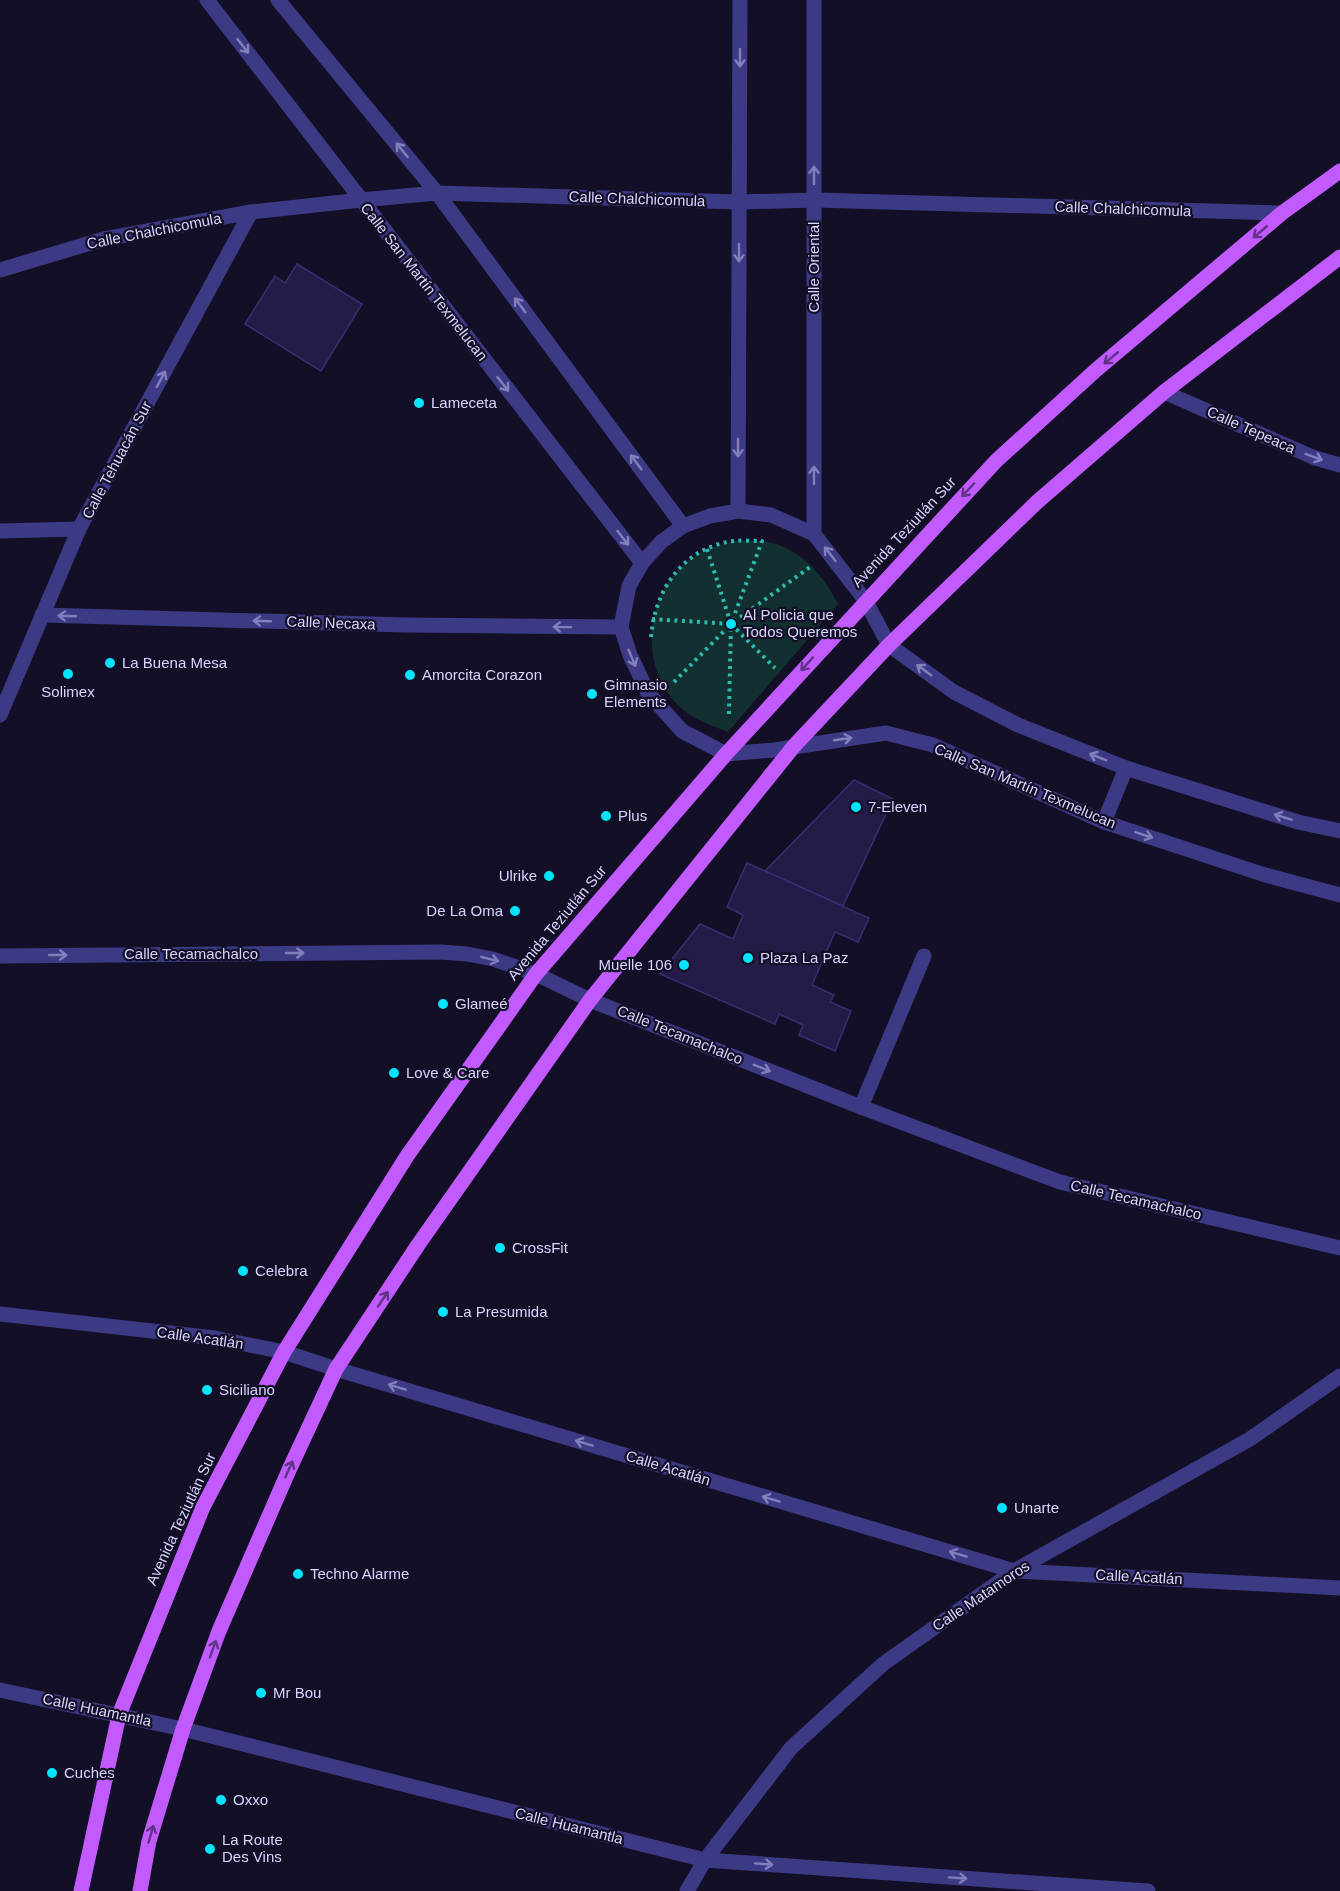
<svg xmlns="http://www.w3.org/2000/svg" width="1340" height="1891" viewBox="0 0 1340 1891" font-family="Helvetica,sans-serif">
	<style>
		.green { fill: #12302f }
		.building { fill: #241b47; stroke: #3b2d73; stroke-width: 1.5 }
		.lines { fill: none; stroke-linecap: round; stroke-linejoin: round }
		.path { stroke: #2fb8b0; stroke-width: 4; stroke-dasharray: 3 4.5; stroke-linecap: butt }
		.minor { stroke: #3d3a85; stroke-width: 15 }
		.major { stroke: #c25bff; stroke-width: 15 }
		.oneway { stroke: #837fbc }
		.oneway2 { stroke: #623188 }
		.poi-dot { fill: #00e5ff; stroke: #130f26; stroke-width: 2 }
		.labels { text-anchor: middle; stroke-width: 4.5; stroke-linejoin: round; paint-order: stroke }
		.street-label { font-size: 15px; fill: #d9d4ff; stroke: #130f26 }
		.poi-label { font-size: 15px; fill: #d9d4ff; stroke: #130f26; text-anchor: start }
	</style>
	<rect width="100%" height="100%" fill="#130f26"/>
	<!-- green -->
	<path class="green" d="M733,541C742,541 752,540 762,541C799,546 822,573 838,604L728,732C711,725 694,720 680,707C640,669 643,600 684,564C698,551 716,546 733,541Z"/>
	<!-- building -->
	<g class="building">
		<polygon points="297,264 362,304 321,371 245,324 275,276 285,283"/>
		<polygon points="854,780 893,799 843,906 765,871"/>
		<polygon points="747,863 869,918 858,942 835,932 812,985 834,995 830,1002 851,1011 835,1051 799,1035 803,1025 779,1014 775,1024 660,974 700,924 733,939 743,915 727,907"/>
	</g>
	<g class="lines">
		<!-- path -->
		<g class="path">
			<polyline points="707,549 731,624 810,567"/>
			<polyline points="652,619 731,624 671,685"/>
			<path d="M651,637C655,589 683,548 733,541C742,540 753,541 762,541L731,624"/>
			<polyline points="729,714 731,624 775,668"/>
		</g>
		<!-- minor -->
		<g class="minor">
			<polyline points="207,0 642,563"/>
			<polyline points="278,0 437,193 683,526"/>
			<polyline points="814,0 814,534"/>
			<polyline points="0,270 104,239 251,212 361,200 437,193 739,202 815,200 1282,213"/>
			<polyline points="1164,392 1315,458 1340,465"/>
			<polyline points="738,511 740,0"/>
			<polyline points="0,531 79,529"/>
			<polyline points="42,615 406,625 621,627"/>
			<polyline points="0,715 79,529 251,212"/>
			<polyline points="1104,822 1126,768"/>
			<polyline points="1340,831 1298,822 1126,768 1018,725 954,692 889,645 865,600 814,534 771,515 738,511 710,516 683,526 661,542 642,563 629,586 621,627 630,655 648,693 682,731 726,754 774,750 886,733 933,745 1104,822 1262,874 1340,895"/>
			<polyline points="0,956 441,952 467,954 493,959 536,974 590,1000 861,1107 1060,1182 1340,1248"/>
			<polyline points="861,1107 924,956"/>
			<polyline points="0,1314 215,1338 284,1352 336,1369 1014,1571 1340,1588"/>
			<polyline points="0,1690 183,1729 705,1860 1148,1891"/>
			<polyline points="687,1891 705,1860 791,1748 883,1664 1014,1571 1250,1439 1340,1376"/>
		</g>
		<!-- major -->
		<g class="major">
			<polyline points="81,1891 119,1715 203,1507 284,1352 407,1156 536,974 726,754 996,461 1096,370 1282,213 1340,171"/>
			<polyline points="140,1891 149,1841 183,1729 219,1631 289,1470 336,1369 418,1245 590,1000 794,746 889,645 1037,502 1164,392 1340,257"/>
		</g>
	</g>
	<!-- one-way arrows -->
	<defs><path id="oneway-shaft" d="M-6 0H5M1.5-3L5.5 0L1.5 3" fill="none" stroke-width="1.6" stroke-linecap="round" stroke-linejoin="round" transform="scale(1.5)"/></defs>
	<g class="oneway">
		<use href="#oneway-shaft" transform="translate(243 46) rotate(52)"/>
		<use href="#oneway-shaft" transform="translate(740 58) rotate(90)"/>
		<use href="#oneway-shaft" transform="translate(402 150) rotate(-129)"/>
		<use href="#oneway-shaft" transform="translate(814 175) rotate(-90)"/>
		<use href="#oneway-shaft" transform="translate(739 253) rotate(90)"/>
		<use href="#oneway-shaft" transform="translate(520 305) rotate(-127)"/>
		<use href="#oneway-shaft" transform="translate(161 379) rotate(-62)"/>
		<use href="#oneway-shaft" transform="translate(503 384) rotate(52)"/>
		<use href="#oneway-shaft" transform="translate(738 448) rotate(90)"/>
		<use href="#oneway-shaft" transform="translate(1314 457) rotate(20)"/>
		<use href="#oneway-shaft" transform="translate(636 462) rotate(-127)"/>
		<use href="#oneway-shaft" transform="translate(814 475) rotate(-90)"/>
		<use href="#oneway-shaft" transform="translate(623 538) rotate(52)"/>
		<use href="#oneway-shaft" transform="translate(830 554) rotate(-128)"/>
		<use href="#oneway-shaft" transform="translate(67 616) rotate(-178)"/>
		<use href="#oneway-shaft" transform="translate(262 621) rotate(-178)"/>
		<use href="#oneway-shaft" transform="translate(562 627) rotate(-179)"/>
		<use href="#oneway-shaft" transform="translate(632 658) rotate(67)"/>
		<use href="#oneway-shaft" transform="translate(924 670) rotate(-144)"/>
		<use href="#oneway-shaft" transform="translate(843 739) rotate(-8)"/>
		<use href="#oneway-shaft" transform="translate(1098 757) rotate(-158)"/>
		<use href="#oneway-shaft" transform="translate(1283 817) rotate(-163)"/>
		<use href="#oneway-shaft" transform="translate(1144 835) rotate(18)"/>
		<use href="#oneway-shaft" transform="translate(295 953)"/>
		<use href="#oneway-shaft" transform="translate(58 955)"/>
		<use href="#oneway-shaft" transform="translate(490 959) rotate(14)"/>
		<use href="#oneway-shaft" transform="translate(762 1068) rotate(22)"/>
		<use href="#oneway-shaft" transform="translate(397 1387) rotate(-163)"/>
		<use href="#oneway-shaft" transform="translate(584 1443) rotate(-163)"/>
		<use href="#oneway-shaft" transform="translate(771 1499) rotate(-163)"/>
		<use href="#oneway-shaft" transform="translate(958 1554) rotate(-163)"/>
		<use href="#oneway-shaft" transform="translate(764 1864) rotate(4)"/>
		<use href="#oneway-shaft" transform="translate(958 1878) rotate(4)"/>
	</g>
	<g class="oneway2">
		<use href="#oneway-shaft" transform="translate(1260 232) rotate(140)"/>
		<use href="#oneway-shaft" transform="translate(1111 358) rotate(140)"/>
		<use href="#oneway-shaft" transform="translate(968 490) rotate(133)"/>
		<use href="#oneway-shaft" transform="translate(807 664) rotate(132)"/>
		<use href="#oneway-shaft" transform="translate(383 1299) rotate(-56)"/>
		<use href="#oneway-shaft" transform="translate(289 1469) rotate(-66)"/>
		<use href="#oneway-shaft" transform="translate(213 1649) rotate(-70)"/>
		<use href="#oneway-shaft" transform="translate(151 1834) rotate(-74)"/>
	</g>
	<!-- markers -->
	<g class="poi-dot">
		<circle cx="419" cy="403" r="6"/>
		<circle cx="731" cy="624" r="6"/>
		<circle cx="110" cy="663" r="6"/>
		<circle cx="68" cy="674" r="6"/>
		<circle cx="410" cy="675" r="6"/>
		<circle cx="592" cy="694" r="6"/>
		<circle cx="856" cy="807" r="6"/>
		<circle cx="606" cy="816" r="6"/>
		<circle cx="549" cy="876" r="6"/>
		<circle cx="515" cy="911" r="6"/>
		<circle cx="748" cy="958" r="6"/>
		<circle cx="684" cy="965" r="6"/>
		<circle cx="443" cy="1004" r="6"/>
		<circle cx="394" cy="1073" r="6"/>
		<circle cx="500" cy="1248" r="6"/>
		<circle cx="243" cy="1271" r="6"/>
		<circle cx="443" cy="1312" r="6"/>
		<circle cx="207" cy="1390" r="6"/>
		<circle cx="1002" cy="1508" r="6"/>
		<circle cx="298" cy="1574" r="6"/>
		<circle cx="261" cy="1693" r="6"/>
		<circle cx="52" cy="1773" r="6"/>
		<circle cx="221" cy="1800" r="6"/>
		<circle cx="210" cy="1849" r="6"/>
	</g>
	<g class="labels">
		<!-- street labels -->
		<g class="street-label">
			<text transform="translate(637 199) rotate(2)" y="5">Calle Chalchicomula</text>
			<text transform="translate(1123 209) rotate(2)" y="5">Calle Chalchicomula</text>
			<text transform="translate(154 231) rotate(-11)" y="5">Calle Chalchicomula</text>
			<text transform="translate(814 267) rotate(-90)" y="5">Calle Oriental</text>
			<text transform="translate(424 282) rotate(52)" y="5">Calle San Martín Texmelucan</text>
			<text transform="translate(1251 430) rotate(24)" y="5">Calle Tepeaca</text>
			<text transform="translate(117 460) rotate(-62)" y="5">Calle Tehuacán Sur</text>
			<text transform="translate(904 532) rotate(-47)" y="5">Avenida Teziutlán Sur</text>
			<text transform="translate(331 623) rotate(2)" y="5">Calle Necaxa</text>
			<text transform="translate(1025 786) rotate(23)" y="5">Calle San Martín Texmelucan</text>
			<text transform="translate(557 923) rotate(-50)" y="5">Avenida Teziutlán Sur</text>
			<text x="191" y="959">Calle Tecamachalco</text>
			<text transform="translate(680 1035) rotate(22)" y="5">Calle Tecamachalco</text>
			<text transform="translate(1136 1200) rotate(13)" y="5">Calle Tecamachalco</text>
			<text transform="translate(200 1338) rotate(8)" y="5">Calle Acatlán</text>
			<text transform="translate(668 1468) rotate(17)" y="5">Calle Acatlán</text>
			<text transform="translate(181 1519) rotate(-65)" y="5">Avenida Teziutlán Sur</text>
			<text transform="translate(1139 1577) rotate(3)" y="5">Calle Acatlán</text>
			<text transform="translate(981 1596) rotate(-34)" y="5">Calle Matamoros</text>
			<text transform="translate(97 1710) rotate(12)" y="5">Calle Huamantla</text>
			<text transform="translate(569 1826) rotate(14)" y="5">Calle Huamantla</text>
		</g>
		<!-- poi labels -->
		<g class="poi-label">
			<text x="431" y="408">Lameceta</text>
			<text x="743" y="620">Al Policia que<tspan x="743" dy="17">Todos Queremos</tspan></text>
			<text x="122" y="668">La Buena Mesa</text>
			<text x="422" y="680">Amorcita Corazon</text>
			<text x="604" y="690">Gimnasio<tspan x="604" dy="17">Elements</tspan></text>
			<text x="68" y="697" text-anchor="middle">Solimex</text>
			<text x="868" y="812">7-Eleven</text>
			<text x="618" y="821">Plus</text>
			<text x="537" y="881" text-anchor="end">Ulrike</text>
			<text x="503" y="916" text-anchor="end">De La Oma</text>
			<text x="760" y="963">Plaza La Paz</text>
			<text x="672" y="970" text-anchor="end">Muelle 106</text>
			<text x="455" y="1009">Glameé</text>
			<text x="406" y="1078">Love &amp; Care</text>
			<text x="512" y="1253">CrossFit</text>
			<text x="255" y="1276">Celebra</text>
			<text x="455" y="1317">La Presumida</text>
			<text x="219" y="1395">Siciliano</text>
			<text x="1014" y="1513">Unarte</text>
			<text x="310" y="1579">Techno Alarme</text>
			<text x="273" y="1698">Mr Bou</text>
			<text x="64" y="1778">Cuches</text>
			<text x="233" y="1805">Oxxo</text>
			<text x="222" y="1845">La Route<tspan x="222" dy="17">Des Vins</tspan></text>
		</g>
	</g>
</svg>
